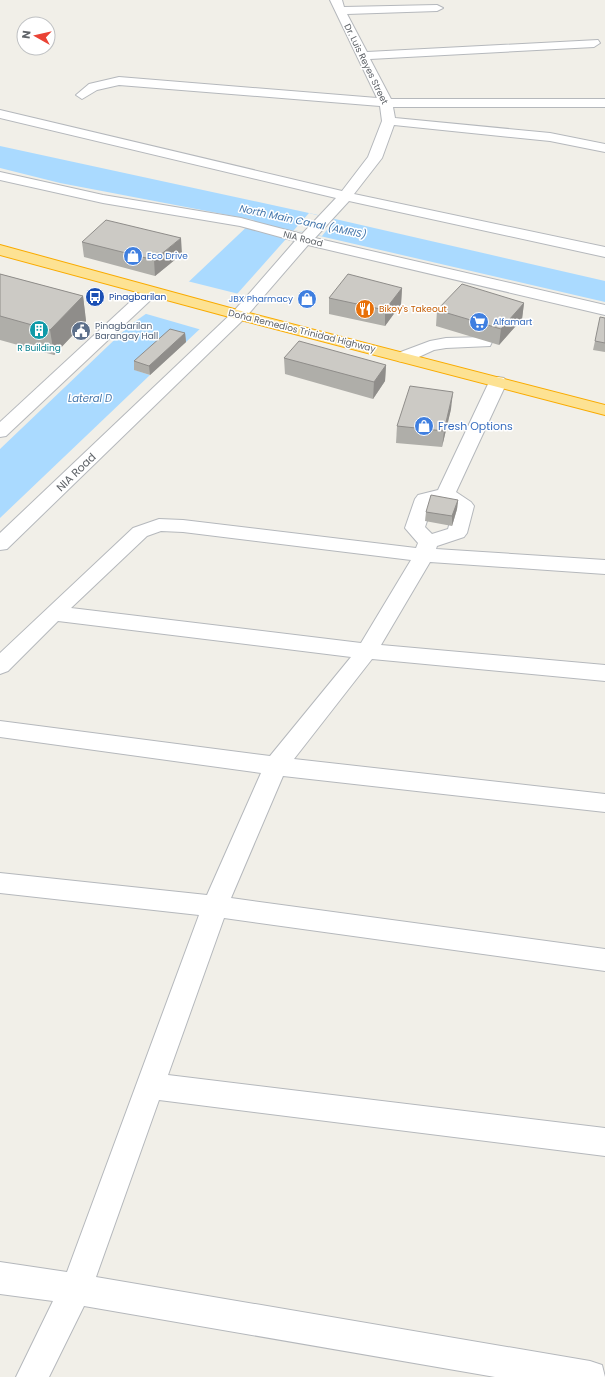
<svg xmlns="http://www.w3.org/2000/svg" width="605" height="1377" viewBox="0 0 605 1377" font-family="Poppins,sans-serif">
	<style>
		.water { fill: #aadaff }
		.pier { fill: #f1efe8 }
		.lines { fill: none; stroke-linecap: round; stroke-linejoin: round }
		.minor-casing { stroke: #b5b8bc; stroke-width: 2 }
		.highway-casing { stroke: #f9ab00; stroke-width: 2 }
		.minor { fill: #fff; fill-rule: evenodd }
		.highway { fill: #fde293; fill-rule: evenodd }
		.wall { fill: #afaea9 }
		.shaded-wall { fill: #8f8d8a }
		.building { fill: #cccac5; stroke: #8f8d8a }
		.labels { text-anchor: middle; stroke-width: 3; stroke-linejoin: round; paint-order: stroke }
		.far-street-label { font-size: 9px; fill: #5f6368; stroke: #fff }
		.far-shop-label { font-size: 9px; fill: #366cbe; stroke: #fff; text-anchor: start }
		.far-transit-label { font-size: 9px; fill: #164399; stroke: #fff; text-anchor: start }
		.far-food-label { font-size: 9px; fill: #c56008; stroke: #fff; text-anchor: start }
		.far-service-label { font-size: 9px; fill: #4e5e75; stroke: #fff; text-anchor: start }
		.far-culture-label { font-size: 9px; fill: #0d838f; stroke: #fff }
		.far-water-label { font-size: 10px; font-style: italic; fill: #4174aa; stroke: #fff }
		.shop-label { font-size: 11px; fill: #366cbe; stroke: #fff; text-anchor: start }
		.street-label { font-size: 11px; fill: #5f6368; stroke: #fff }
	</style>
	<rect width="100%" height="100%" fill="#f1efe8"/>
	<!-- water -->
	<polygon class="water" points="0,146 309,213 605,281 605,302 294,230 237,294 186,342 171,338 135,370 150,375 0,518 0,449 130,325 180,290 254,220 60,183 0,168"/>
	<!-- pier -->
	<g class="pier">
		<polygon points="309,213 335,220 322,236 294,230"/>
		<polygon points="187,281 239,294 202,330 143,313"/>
	</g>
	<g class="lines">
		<!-- minor casing -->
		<g class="minor-casing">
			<g id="minor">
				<polygon points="330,0 342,0 344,7 437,5 443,8 437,11 347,14 367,52 598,40 600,43 594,47 370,59 391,99 605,99 605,107 393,107 395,118 550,133 605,144 605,152 550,141 394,125 382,158 354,194 605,247 605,257 349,201 315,238 605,305 605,315 308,245 245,318 7,549 0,550 0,533 233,312 295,241 240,226 103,203 0,180 0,172 103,195 241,218 302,234 336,198 0,118 0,110 342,191 368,157 382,121 380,106 119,85 97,90 82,99 76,95 89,84 119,77 377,98"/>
				<polygon points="150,287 156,289 158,292 156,295 6,436 0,437 0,422 144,289"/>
				<polygon points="484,337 490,338 492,342 490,346 446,348 434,350 410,361 404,362 398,361 396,357 398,353 430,341 446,338"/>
				<path d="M498,377L504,378L507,382L456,492L471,502L474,506L467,533L464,537L437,546L436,549L605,560V574L430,562L381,645L605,665V681L372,659L294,759L605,794V812L283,776L231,898L605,949V971L224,918L168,1075L605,1128V1156L159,1100L96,1277L590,1361L602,1365L605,1377H495L84,1306L49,1377H16L53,1301L0,1294V1262L67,1272L199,915L0,893V873L207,895L261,773L0,737V721L270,756L351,657L58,621L8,671L0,674V653L133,528L159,519L183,520L416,548L418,543L405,528L415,499L418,495L438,490L489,382L492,378ZM443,501L454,508L448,529L432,534L425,527L433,503ZM161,531L183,532L411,560L361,643L71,608L147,536Z"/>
			</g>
		</g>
		<!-- highway casing -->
		<g class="highway-casing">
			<polygon id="highway" points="0,245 245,312 605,405 605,415 233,318 0,255"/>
		</g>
		<!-- minor -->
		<use href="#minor" class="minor"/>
		<!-- highway -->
		<use href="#highway" class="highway"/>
	</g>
	<!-- wall -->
	<g class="wall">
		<polygon points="82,242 182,254 155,276 84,257"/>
		<polygon points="0,274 83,296 86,321 54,355 0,340"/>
		<polygon points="402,288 401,304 385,326 329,314 329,298"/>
		<polygon points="524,303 522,319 499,345 436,326 437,310"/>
		<polygon points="605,318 605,352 593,350 595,341"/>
		<polygon points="185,333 186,342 150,375 134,370 134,361"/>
		<polygon points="284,358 386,365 385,381 373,399 285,374"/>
		<polygon points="451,409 442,447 396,443 397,426"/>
		<polygon points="458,500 457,509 452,526 425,521 426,512"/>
	</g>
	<!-- shaded-wall -->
	<g class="shaded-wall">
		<polygon points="181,238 182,254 155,276 154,260"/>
		<polygon points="402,288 401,304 385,326 385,310"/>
		<polygon points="83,296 86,321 54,355 50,330"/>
		<polygon points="524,303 522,319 499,345 501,329"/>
		<polygon points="185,333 186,342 150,375 149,366"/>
		<polygon points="386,365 385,381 373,399 374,382"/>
		<polygon points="453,392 451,409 442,447 444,431"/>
		<polygon points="458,500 457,509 452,526 452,516"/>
	</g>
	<!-- building -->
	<g class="building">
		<polygon points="106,220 181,238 154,260 82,242"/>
		<polygon points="0,274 83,296 50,330 0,316"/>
		<polygon points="348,274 402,288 385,310 329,298"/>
		<polygon points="462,284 524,303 501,329 437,310"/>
		<polygon points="600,317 605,318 605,343 595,341"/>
		<polygon points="170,329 185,333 149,366 134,361"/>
		<polygon points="299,341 386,365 374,382 284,358"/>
		<polygon points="410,386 453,392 444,431 397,426"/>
		<polygon points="431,495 458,500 452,516 426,512"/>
	</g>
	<!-- icons -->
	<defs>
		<g id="shop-disc" transform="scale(1)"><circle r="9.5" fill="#3f7fe0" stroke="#fff"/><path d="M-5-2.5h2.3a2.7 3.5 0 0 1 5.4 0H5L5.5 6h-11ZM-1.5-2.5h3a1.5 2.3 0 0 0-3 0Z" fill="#fff"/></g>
		<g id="bus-disc" transform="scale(1)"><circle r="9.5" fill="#1a4fb4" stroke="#fff"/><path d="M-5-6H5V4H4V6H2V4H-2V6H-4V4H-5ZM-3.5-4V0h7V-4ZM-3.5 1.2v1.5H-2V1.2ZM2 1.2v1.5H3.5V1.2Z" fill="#fff"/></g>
		<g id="restaurant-disc" transform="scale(1)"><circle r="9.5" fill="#e8710a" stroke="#fff"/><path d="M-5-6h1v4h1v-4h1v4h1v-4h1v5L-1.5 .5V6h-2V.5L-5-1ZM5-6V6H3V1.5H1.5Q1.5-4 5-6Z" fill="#fff"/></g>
		<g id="supermarket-disc" transform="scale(1)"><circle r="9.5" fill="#3f7fe0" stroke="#fff"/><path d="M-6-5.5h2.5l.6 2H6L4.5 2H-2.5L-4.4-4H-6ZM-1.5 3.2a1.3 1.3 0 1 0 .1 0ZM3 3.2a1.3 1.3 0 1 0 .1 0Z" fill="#fff"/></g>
		<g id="building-disc" transform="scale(1)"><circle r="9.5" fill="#0f9aa8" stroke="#fff"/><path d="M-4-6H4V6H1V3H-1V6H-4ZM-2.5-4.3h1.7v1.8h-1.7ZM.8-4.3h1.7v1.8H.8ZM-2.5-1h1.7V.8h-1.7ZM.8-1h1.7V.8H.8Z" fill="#fff"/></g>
		<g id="civic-disc" transform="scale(1)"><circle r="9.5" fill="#5c6f8a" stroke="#fff"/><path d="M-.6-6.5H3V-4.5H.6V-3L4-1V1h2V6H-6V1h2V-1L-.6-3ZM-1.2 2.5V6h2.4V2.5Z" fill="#fff"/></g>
	</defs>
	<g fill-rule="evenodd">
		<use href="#shop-disc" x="133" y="256"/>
		<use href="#bus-disc" x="95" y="297"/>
		<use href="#shop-disc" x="307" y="299"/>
		<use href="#restaurant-disc" x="365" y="309"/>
		<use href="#supermarket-disc" x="479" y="322"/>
		<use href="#building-disc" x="39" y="330"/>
		<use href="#civic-disc" x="81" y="331"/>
		<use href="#shop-disc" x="424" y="426"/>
	</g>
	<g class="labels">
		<!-- far-street labels -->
		<g class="far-street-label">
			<text transform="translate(366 64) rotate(64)" y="3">Dr. Luis Reyes Street</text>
			<text transform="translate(303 239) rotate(14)" y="3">NIA Road</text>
			<text transform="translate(302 331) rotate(14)" y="3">Doña Remedios Trinidad Highway</text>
		</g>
		<!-- far-shop labels -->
		<g class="far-shop-label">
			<text x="147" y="259">Eco Drive</text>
			<text x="293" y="302" text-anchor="end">JBX Pharmacy</text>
			<text x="493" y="325">Alfamart</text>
		</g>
		<!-- far-transit labels -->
		<g class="far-transit-label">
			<text x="109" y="300">Pinagbarilan</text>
		</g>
		<!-- far-food labels -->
		<g class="far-food-label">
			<text x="379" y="312">Bikoy's Takeout</text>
		</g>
		<!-- far-service labels -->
		<g class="far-service-label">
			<text x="95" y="329">Pinagbarilan<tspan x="95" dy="10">Barangay Hall</tspan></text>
		</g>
		<!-- far-culture labels -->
		<g class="far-culture-label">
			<text x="39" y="351">R Building</text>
		</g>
		<!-- far-water labels -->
		<g class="far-water-label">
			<text transform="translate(303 221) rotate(12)" y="4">North Main Canal (AMRIS)</text>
			<text x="90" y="402">Lateral D</text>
		</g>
		<!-- shop labels -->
		<g class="shop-label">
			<text x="438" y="430">Fresh Options</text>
		</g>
		<!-- street labels -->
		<g class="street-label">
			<text transform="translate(76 472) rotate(-44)" y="4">NIA Road</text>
		</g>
	</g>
	<!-- north arrow -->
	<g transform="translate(36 36) rotate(278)"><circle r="19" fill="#ffffff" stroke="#bfc1c3"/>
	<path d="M0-3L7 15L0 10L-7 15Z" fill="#ea4335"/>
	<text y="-6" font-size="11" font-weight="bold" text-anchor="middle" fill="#5f6368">N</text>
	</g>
</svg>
